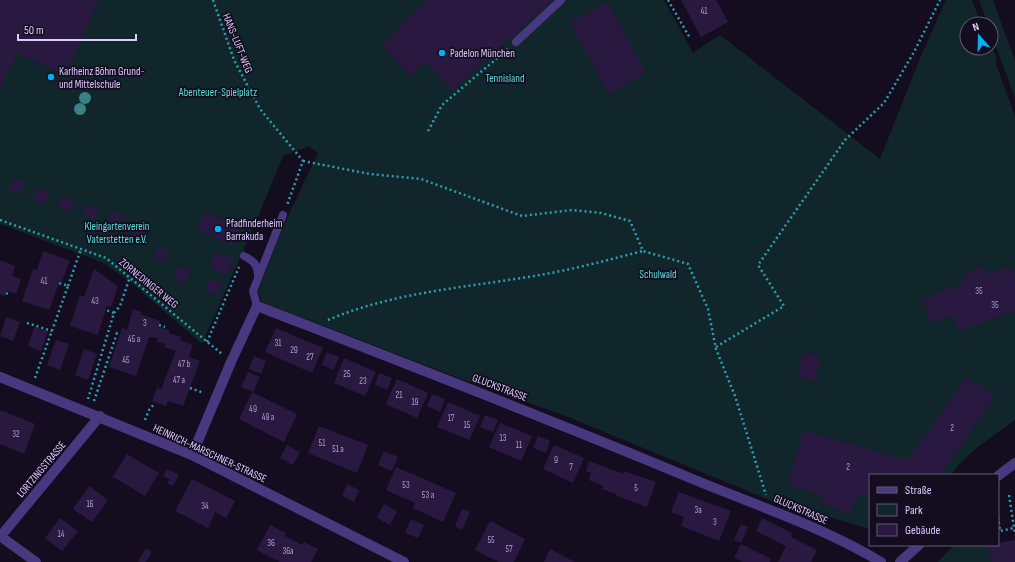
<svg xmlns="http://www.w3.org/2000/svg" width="1015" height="562" viewBox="0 0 1015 562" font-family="'Sofia Sans Condensed',sans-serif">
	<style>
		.green { fill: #10262a }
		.building { fill: #291940 }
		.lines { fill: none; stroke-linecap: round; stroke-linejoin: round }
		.path { stroke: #2e9fb0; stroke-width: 2.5; stroke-dasharray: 2 3; stroke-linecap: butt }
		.lane { stroke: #48387f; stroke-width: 8 }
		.street { stroke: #48387f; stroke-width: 10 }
		.tree { fill: #3a8084 }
		.poi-dot { fill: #02aef5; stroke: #140d20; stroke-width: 1.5 }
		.labels { text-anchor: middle; stroke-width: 3.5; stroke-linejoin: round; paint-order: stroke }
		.number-label { font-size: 9px; fill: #ae9fcf }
		.street-label { font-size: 11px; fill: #dbccff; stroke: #140d20 }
		.poi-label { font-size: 11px; fill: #dbccff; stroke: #140d20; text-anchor: start }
		.park-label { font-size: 11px; fill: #59ded6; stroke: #140d20 }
	</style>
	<rect width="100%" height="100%" fill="#140d20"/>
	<!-- green -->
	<g class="green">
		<path d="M0,0H664L693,53L720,35L880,159L921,56L946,0H972L981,24H967V48H991V43L997,60L995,61L1015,117V420C992,437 967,452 951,475H870V529L767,499L563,415L459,378L262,302L258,291L283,227L318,153L309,146L283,156L255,224L202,344L133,284L104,263L0,224Z"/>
		<polygon points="979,0 993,0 1015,61 1015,98 991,33 991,24 988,24"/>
		<polygon points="954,545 988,545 991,562 938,562"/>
	</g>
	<!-- building -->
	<g class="building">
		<polygon points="0,0 99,0 65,75 17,53 0,89"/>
		<polygon points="427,0 553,0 452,91 426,62 410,76 382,45 399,30 396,28"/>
		<polygon points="681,0 716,0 728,22 701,37"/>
		<polygon points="607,2 646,72 609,94 570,23"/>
		<polygon points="12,178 25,182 21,194 9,190"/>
		<polygon points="37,188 49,192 45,204 33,200"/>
		<polygon points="63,196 75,200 72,212 59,208"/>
		<polygon points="87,204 99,208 95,220 83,216"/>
		<polygon points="112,211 124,215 121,227 108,224"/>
		<polygon points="205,212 239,228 231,245 197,230"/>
		<polygon points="135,227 148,231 144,244 132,240"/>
		<polygon points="157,247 169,251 166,263 153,259"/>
		<polygon points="43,251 70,261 62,281 60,281 49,310 22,301 33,269 37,270"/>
		<polygon points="214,252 233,259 227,275 216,270 209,263"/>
		<polygon points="0,260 15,266 12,276 21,279 16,294 6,291 5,296 0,294"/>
		<polygon points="177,266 190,270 186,283 174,279"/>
		<polygon points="984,266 987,275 1010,266 1015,277 1015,311 959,331 953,315 931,323 922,299 966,282 963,274"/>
		<polygon points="94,269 118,286 111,307 107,306 98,335 70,326 80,295 84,297"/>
		<polygon points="209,278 222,282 218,296 205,291"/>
		<polygon points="133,309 141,312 140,314 160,321 158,327 169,330 169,333 181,337 180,340 193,345 189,357 200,361 183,406 168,401 166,406 152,401 157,388 161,389 176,351 164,347 165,344 157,342 158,338 149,337 136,376 109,367 122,328 127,330"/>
		<polygon points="6,317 20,322 13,341 0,336"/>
		<polygon points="34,327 48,331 41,351 28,346"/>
		<polygon points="276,328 323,348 312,373 265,352"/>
		<polygon points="56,340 69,344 60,370 47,365"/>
		<polygon points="84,349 97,354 88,380 75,375"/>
		<polygon points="327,352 339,357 334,370 322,365"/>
		<polygon points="803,352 821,357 815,381 797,376"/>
		<polygon points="254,356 266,361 261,374 249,369"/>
		<polygon points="344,358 376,372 365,396 334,383"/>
		<polygon points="248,372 260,377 253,392 241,387"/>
		<polygon points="379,373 392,378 387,390 375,385"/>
		<polygon points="966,377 995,396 941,475 870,475 870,497 858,494 850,514 820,503 823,496 788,484 803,431 908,460"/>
		<polygon points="397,379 428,393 417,418 386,404"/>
		<polygon points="252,392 297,414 284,442 239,419"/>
		<polygon points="432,394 445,399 440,412 427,406"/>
		<polygon points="448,402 480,416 469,440 437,427"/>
		<polygon points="0,410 35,424 24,454 0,444"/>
		<polygon points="485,415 498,420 493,432 480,427"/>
		<polygon points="500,423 532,436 521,461 489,447"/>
		<polygon points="319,426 368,445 357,473 308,453"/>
		<polygon points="538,436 550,441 546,453 533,448"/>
		<polygon points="287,445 300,452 293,465 280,458"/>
		<polygon points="554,445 584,458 573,483 543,469"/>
		<polygon points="384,451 398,457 392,471 378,465"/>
		<polygon points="127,454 159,473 145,496 113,477"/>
		<polygon points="589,461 623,474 624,471 656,482 647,507 615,495 616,494 602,489 603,486 589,480 591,473 586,471"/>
		<polygon points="396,467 456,493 443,522 413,508 415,503 386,490"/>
		<polygon points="167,469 179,475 173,486 167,483 169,479 163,476"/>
		<polygon points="192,479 235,501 226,518 215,512 208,528 175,511"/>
		<polygon points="347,484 359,490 354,502 342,496"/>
		<polygon points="89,486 108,500 92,522 73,509"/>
		<polygon points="679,492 731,511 719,541 681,526 684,517 671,512"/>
		<polygon points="384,504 397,511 390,525 377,518"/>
		<polygon points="462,509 470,512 462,530 455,526"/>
		<polygon points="60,518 78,531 62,551 45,538"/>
		<polygon points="762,518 792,533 791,537 817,550 811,562 778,562 786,546 756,531"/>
		<polygon points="411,519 424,525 418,538 405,533"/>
		<polygon points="490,521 525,539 514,562 499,562 475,550"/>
		<polygon points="741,524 748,527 741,543 734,540"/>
		<polygon points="270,525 286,533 285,536 302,545 304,542 318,549 311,562 280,562 257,550"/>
		<polygon points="1015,540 1015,562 991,562 988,545 998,545 998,543"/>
		<polygon points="741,544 771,559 770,562 743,562 734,558"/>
		<polygon points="146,548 152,552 146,562 140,562 138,561"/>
		<polygon points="550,549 567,558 575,562 544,562"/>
	</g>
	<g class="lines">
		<!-- path -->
		<g class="path">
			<polyline points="213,0 234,60 260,109 303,161 287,205"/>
			<polyline points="668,0 690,38"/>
			<polyline points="428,131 442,105 508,49"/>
			<polyline points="303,161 370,174 421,179 522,216 572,210 601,213 630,221 643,251 688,264 708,309 716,349 735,396 766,495"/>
			<polyline points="0,220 106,258 222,354"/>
			<polyline points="68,286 81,249"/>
			<polyline points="6,293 10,295"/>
			<polyline points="114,313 120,306 130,277"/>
			<path d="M328,320C398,290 477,287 551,273C582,267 612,259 643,251"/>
			<polyline points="27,323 52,331"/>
			<polyline points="159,325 165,327"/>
			<polyline points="207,342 239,267"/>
			<polyline points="716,347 784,306 758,265 845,140 884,103 914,52 940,0"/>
			<polyline points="35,378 68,286 59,283"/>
			<polyline points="190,388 204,393"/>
			<polyline points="88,399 114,313 106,310"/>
			<polyline points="94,401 117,333 120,334"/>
			<polyline points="145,420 149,410 155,403"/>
			<polyline points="1009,495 1015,534"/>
			<polyline points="998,517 1000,531 1014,528"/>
		</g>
		<!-- lane -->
		<g class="lane">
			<polyline points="516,42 561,0"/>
			<path d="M244,256C254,261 258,265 258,277"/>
			<polyline points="257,306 253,291 283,215"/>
		</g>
		<!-- street -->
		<g class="street">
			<polyline points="0,377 192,455 404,562"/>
			<path d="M192,455L231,362L257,306C404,363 550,419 695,480C758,506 823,527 881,562"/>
			<polyline points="998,476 1015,463"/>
			<polyline points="0,536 36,562"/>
			<polyline points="0,537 100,416"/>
			<polyline points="900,562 919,545"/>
		</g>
	</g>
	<!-- trees -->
	<g class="tree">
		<circle cx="85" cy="98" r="6"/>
		<circle cx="80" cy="109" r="6"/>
	</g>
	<!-- markers -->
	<g class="poi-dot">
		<circle cx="442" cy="53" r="4"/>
		<circle cx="51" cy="77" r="4"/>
		<circle cx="218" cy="229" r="4"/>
	</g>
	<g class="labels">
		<!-- number labels -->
		<g class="number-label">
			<text x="704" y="14">41</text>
			<text x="44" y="284">41</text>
			<text x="979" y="294">35</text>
			<text x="95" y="304">43</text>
			<text x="995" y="308">35</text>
			<text x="145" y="326">3</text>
			<text x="134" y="342">45 a</text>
			<text x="278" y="346">31</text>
			<text x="294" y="353">29</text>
			<text x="310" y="360">27</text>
			<text x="126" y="363">45</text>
			<text x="184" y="367">47 b</text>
			<text x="347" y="377">25</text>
			<text x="179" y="383">47 a</text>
			<text x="363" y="384">23</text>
			<text x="399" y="398">21</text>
			<text x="415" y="405">19</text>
			<text x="253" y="412">49</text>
			<text x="268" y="420">49 a</text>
			<text x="451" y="421">17</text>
			<text x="467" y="428">15</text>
			<text x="952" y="431">2</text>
			<text x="16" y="437">32</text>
			<text x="503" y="441">13</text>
			<text x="322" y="446">51</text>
			<text x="519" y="448">11</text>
			<text x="338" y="452">51 a</text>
			<text x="556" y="463">9</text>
			<text x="571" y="470">7</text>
			<text x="848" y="470">2</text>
			<text x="406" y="488">53</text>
			<text x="636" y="491">5</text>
			<text x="428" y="498">53 a</text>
			<text x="90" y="507">16</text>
			<text x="205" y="509">34</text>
			<text x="698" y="513">3a</text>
			<text x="715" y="525">3</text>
			<text x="61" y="537">14</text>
			<text x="491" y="543">55</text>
			<text x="271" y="546">36</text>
			<text x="509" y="552">57</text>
			<text x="288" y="554">36a</text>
		</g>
		<!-- street labels -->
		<g class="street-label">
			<text transform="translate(238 43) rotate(68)" y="4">HANS-LUFT-WEG</text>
			<text transform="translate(149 283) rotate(39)" y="4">ZORNEDINGER WEG</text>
			<text transform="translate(500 387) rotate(21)" y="4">GLUCKSTRASSE</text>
			<text transform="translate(210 453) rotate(25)" y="4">HEINRICH-MARSCHNER-STRASSE</text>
			<text transform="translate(41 469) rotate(-50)" y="4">LORTZINGSTRASSE</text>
			<text transform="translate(801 509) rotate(24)" y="4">GLUCKSTRASSE</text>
		</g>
		<!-- poi labels -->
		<g class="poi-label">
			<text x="450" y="57">Padelon München</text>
			<text x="59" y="75">Karlheinz Böhm Grund-<tspan x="59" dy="13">und Mittelschule</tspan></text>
			<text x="226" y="227">Pfadfinderheim<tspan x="226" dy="13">Barrakuda</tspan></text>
		</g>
		<!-- park labels -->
		<g class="park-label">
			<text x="505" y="82">Tennisland</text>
			<text x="218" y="96">Abenteuer-Spielplatz</text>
			<text x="117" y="230">Kleingartenverein<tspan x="117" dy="13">Vaterstetten e.V.</tspan></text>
			<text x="658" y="278">Schulwald</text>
		</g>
	</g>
	<!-- legend -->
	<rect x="869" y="474" width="130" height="72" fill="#140d20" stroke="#645979"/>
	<rect x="877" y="487" width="20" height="6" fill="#48387f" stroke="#645979"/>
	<text x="905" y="494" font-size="12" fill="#dbccff">Straße</text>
	<rect x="877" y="504" width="20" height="12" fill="#10262a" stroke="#645979"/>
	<text x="905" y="514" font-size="12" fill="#dbccff">Park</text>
	<rect x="877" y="524" width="20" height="12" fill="#291940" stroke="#645979"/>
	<text x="905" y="534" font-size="12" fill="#dbccff">Gebäude</text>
	<!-- north arrow -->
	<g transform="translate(979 36) rotate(340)"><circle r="19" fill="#140d20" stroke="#645979"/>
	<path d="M0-3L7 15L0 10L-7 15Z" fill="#02aef5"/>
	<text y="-6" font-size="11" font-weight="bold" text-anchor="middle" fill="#dbccff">N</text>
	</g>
	<!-- scale -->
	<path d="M18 34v6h118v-6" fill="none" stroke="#dbccff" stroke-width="2"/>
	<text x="24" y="34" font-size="12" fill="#dbccff" stroke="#140d20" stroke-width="3" paint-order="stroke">50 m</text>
</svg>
